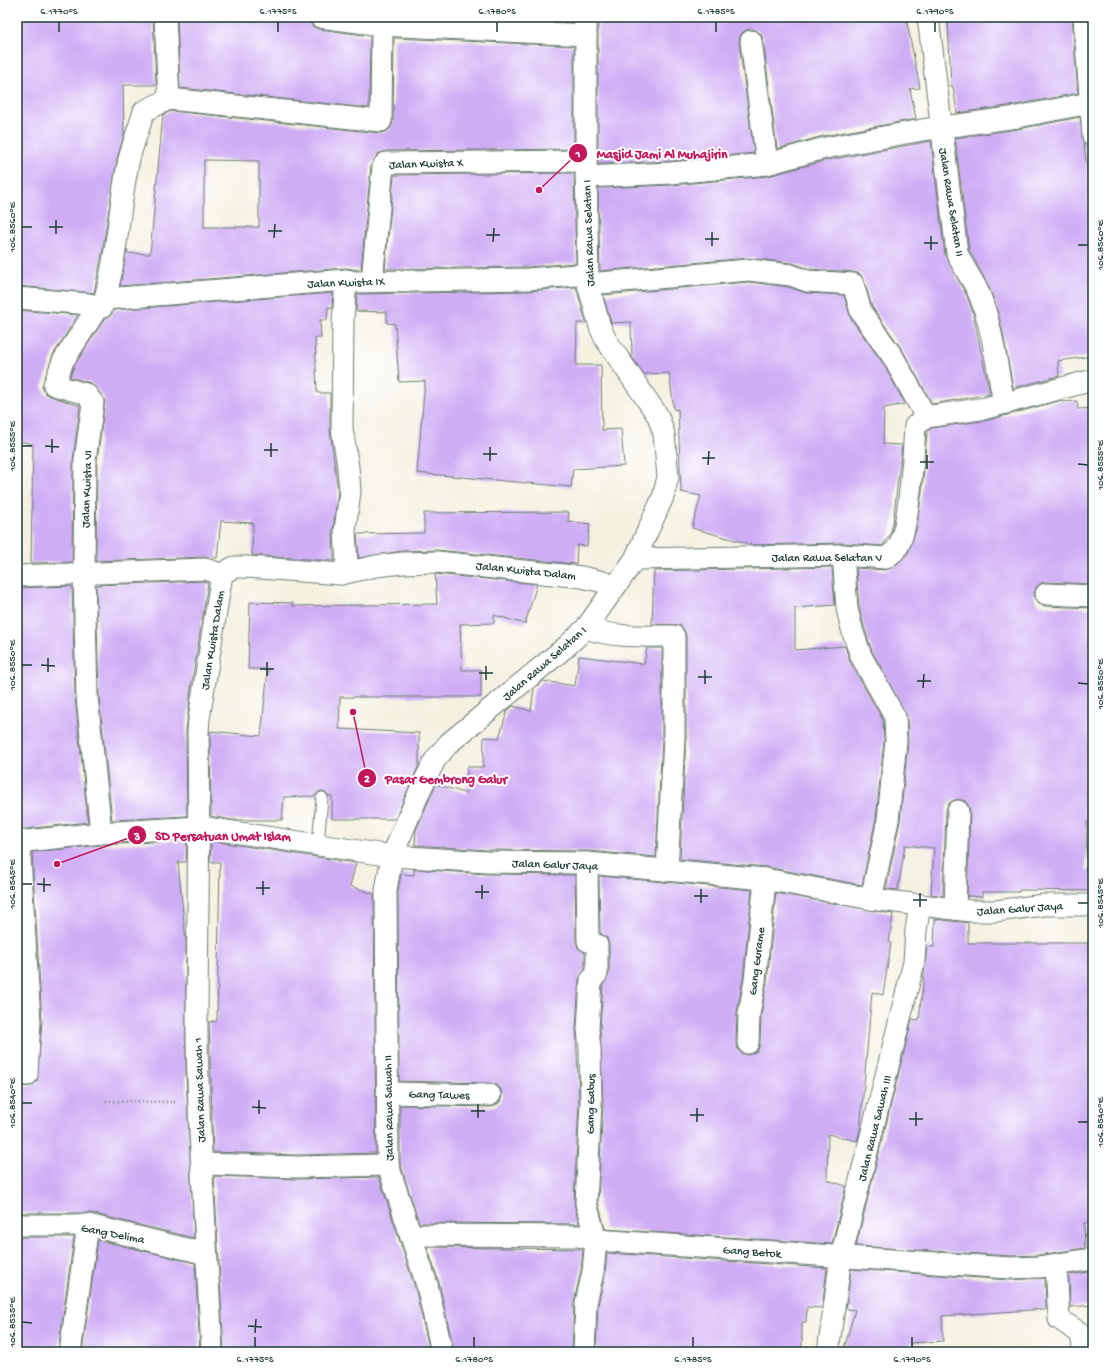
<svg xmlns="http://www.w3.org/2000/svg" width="1110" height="1369" viewBox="0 0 1110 1369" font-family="'Gochi Hand',sans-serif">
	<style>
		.building { fill: #cfadf5; fill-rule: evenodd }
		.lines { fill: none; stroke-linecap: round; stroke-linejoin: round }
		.lane-casing { stroke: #6a7c71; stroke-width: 13 }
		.street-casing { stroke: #6a7c71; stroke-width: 23 }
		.path { stroke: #6a7c71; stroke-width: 2.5; stroke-dasharray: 1 3; stroke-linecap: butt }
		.lane { stroke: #fff; stroke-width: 11 }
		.street { stroke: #fff; stroke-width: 21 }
		.ticks { fill: none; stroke: #1f3d34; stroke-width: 1.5 }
		.labels { text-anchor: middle; stroke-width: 4; stroke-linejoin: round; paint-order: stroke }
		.street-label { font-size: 12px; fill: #1f3d34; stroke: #fff }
		.leader { fill: none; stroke: #c2185b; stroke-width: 1.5 }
		.callout-dot { fill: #c2185b; stroke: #fff; stroke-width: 1.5 }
		.mark-label { font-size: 12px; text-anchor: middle; font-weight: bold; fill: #fff }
		.callout-label { font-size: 13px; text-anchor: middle; font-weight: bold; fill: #c2185b; stroke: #fff; stroke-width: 4; stroke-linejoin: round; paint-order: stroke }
		.neatline { fill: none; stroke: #1f3d34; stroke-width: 1.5 }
		.ticks-label { font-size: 10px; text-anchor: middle; fill: #1f3d34 }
	</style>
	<rect width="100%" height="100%" fill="#fff"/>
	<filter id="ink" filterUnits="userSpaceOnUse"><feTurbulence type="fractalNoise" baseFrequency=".025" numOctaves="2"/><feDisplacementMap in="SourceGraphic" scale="8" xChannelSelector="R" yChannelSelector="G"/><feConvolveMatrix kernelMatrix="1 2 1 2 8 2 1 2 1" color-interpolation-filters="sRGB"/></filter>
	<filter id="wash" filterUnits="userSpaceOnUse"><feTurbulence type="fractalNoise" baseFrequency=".012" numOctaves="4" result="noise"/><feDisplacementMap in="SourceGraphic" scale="16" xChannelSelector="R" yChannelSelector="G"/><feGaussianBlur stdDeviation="0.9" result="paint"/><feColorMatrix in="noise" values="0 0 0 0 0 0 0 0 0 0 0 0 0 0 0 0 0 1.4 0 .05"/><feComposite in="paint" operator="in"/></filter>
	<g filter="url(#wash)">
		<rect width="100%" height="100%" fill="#f5f1e1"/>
		<g id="blocks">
			<!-- building -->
			<g class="building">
				<polygon points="17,17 153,17 156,85 123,85 124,135 117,159 102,254 94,293 17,286"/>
				<polygon points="177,17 258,21 258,17 305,20 305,17 308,17 312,26 318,29 370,36 369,108 180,88"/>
				<polygon points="464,17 574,17 574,22"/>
				<polygon points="598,17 906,17 920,88 910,89 916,119 823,136 777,149 763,39 761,34 756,30 749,29 743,32 740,36 739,43 754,153 670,161 598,164"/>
				<polygon points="954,17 1072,17 1078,93 1015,105 957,113 953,86 951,86 948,19 954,19"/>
				<path d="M394,38L574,46V149L386,151L378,154L371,165L361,270L345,268L120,286L127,249L128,253L150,254L163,115L171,111L380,133L386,132L391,128L393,121ZM204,160L259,161V227H204Z"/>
				<polygon points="1080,117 1093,210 1093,356 1058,361 1059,376 1013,388 1003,333 996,305 988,285 969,250 955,138 1019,129"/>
				<polygon points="931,141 945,255 967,296 973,313 990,394 932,404 903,351 872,307 864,280 860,274 854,272 810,269 792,263 748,258 600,271 598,188 672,185 768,176 828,160"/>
				<polygon points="574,173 576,263 527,267 385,269 394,175"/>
				<polygon points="749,282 788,287 806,293 844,295 851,319 883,363 905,404 884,408 883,444 902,445 893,523 890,535 882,546 843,543 753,545 692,528 701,496 681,492 678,409 674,410 669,373 644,374 632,357 631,322 611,323 603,295"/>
				<polygon points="576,287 586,323 577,323 576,365 601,365 602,430 621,429 624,466 573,469 571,487 417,473 425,381 399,382 395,324 387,323 387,312 356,311 357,294 528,291"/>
				<polygon points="333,293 332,308 328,307 327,320 320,320 321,338 315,338 317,393 330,393 330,430 338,491 333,530 334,561 252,555 253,523 221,521 217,558 205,557 96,561 97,461 105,400 95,387 90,383 70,377 74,366 105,318 110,316 114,310"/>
				<polygon points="17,310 78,315 53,355 42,387 45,393 50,396 80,406 73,460 72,562 31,563 33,444 17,441"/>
				<polygon points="1062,400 1062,402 1077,401 1078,409 1093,408 1092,584 1046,582 1041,583 1036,587 1034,594 1035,599 1039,604 1045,606 1093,608 1093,822 1087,822 1086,870 1093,870 1093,891 1019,890 1019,892 982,892 982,897 968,896 967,898 970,811 968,805 965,801 958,799 952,801 948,804 946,811 943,896 931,894 934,848 905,845 898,890 886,889 900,821 908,742 907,716 872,651 865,630 859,607 856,568 886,570 895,566 908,553 917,527 922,491 927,432 931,428 989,420"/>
				<polygon points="569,512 568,521 590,524 587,546 577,545 576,564 437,550 402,551 359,558 357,534 424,533 424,513"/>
				<polygon points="832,567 835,605 795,608 795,650 845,646 850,662 883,720 884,741 876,818 862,885 766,867 680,859 686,738 686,636 684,630 680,625 652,624 654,571"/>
				<polygon points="435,574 537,584 525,624 494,615 494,623 460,624 462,670 481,670 481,697 340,697 339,729 419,733 419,765 395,819 332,819 332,796 329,796 326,793 322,791 319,792 315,796 284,797 282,820 231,820 211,816 210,731 261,736 268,669 248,669 250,602 293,603 292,606 437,604"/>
				<polygon points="203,581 208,583 191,689 186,731 187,816 112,820 99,696 96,585"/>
				<polygon points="72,586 75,698 88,822 17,830 17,588"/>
				<polygon points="647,648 662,648 662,738 656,857 588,851 487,850 415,845 416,830 436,784 467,794 467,767 483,767 484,737 499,738 507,711 513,706 531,711 534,688 543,681 575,686 579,656 644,664"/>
				<polygon points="187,840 186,862 178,862 186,943 186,1074 194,1238 90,1213 17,1213 17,1087 32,1086 37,1081 42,1022 32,852 102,845"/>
				<polygon points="211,841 356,863 350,886 374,894 376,1153 297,1155 213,1152 209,1022 217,1021 220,862 210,862"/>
				<polygon points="414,869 486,874 575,875 576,941 578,948 585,953 585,969 579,979 576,1028 579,1103 574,1202 579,1224 419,1223 400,1163 400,1105 490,1107 495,1106 500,1102 502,1095 501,1090 497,1085 490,1083 399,1081 398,891 401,874 414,875"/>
				<polygon points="599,876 752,890 743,979 737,1013 736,1043 738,1049 741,1053 747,1055 754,1053 758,1050 760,1044 761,1015 767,982 776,893 893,914 889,942 891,943 883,995 872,992 860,1130 857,1141 828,1134 827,1180 846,1186 832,1244 605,1229 598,1202 603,1103 600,1029 603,985 609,974 609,945 607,938 600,933"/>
				<polygon points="935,919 968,923 968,943 1093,943 1093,1223 1084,1223 1085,1248 1038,1255 1010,1256 856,1246 912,1019 919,1020 927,947 934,947"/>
				<polygon points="214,1176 297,1179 379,1177 415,1288 430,1352 224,1352"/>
				<polygon points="17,1237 74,1237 58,1352 17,1352"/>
				<polygon points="98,1240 195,1263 200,1352 82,1352"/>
				<polygon points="427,1247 583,1249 581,1270 574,1302 572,1352 454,1352 439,1282"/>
				<polygon points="607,1253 827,1268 822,1308 807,1307 806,1322 802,1322 802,1352 596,1352 598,1305 605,1275"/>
				<polygon points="851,1269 1009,1280 1045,1278 1046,1309 942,1316 943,1341 910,1343 910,1352 843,1352 855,1310 846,1309"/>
				<polygon points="1093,1271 1093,1305 1070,1307 1069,1275"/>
			</g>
		</g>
	</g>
	<g filter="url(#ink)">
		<use href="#blocks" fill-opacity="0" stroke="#6a7c71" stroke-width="1"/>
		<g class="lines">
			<!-- lane casing -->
			<g class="lane-casing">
				<polyline id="lane" points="318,845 322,798"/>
			</g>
			<!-- street casing -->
			<g class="street-casing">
				<g id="street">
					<polyline points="320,17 382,25 586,35"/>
					<path d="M928,17L957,253C963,268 974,281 980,296C993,330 997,368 1004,403"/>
					<polyline points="1084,17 1093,136"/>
					<polyline points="751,41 767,164"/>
					<polyline points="169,99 381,121 382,25"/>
					<polyline points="586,177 671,173 767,164 825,148 922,130 1017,117 1090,103"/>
					<polyline points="372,281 383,166 386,163 586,161"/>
					<polyline points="588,284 749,270 791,275 807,281 853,284 861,312 893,357 926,417"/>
					<polyline points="17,298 89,304 98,307"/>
					<polyline points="105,299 346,280 354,282 528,279 588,274"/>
					<polyline points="843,555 847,609 853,633 861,656 895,717 896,741 888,820 871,899"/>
					<path d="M635,559L843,555L886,558C890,555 894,552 897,548C909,532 914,449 915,426L926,417L986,408L1093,380"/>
					<polyline points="341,574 347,563 345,531 350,491 348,467 342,428 343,321 346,280"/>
					<polyline points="17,576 205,569 222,574"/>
					<polyline points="1046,594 1093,596"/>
					<path d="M586,628C614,638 645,636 674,636V738L667,871"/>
					<path d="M101,833L87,697L84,573L85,460L93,403L86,394L54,385L63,361L98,307H102C117,263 118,214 127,169C130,149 139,130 144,111L169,99L165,17"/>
					<polyline points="17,842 101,833 200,827 392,856 487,862 587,863 765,879 871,899 971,911 995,911 1044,905 1093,905"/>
					<polyline points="955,909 958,811"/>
					<polyline points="748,1043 749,1014 755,981 765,879"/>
					<polyline points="17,1075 27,1075 30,1021 19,842"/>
					<polyline points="387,1093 490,1095"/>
					<polyline points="202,1164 297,1167 388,1165"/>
					<polyline points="17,1225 88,1225 207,1254"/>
					<polyline points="410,1235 579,1236 596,1240 1010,1268 1039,1267 1093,1259"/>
					<polyline points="1056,1265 1059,1319 1080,1333 1083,1344 1082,1352"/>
					<polyline points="70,1352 88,1225"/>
					<path d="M212,1352C207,1246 198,1140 197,1034C197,933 200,833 198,732L199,719L222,574L234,567H247L341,574L376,566L403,563L437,562L582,577L603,582L615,587"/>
					<polyline points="442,1352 427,1285 388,1165 386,890 392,856 421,788 435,760 449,743 567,646 586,628 635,559 663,497 668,477 664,434 658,416 606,340 600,327 588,284 586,161 586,17"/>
					<polyline points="584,1352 586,1303 593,1272 596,1240 586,1203 591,1103 590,1049 588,1029 591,980 597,974 597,945 588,941 587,863"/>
					<polyline points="828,1352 841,1257 914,962 916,930 920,905"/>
				</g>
			</g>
			<!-- path -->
			<polyline class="path" points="106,1101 175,1102"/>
			<!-- lane -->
			<use href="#lane" class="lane"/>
			<!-- street -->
			<use href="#street" class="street"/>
		</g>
	</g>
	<!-- ticks -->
	<path class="ticks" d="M59,32V22M278,32V22M497,32V22M716,32V22M935,32V22M22,227H32M49,227H63M268,231H282M56,234V220M486,235H500M274,238L275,224M705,239H719M493,242L494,228M924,243H938M1078,245H1088M712,246V232M931,250V236M22,446H32M45,446L59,447M264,450H278M52,453V439M483,454H497M271,457V443M702,458H715M490,461V447M920,462H934M1078,464L1088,465M708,465L709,451M927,469V455M22,665H32M41,665L55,666M260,669H274M48,672V658M479,673H493M267,676V662M698,677H712M486,680V666M917,681H931M1078,683L1088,684M705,684V670M923,688L924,674M22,884H32M37,884L51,885M256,888H270M44,892V878M475,892H489M263,895V881M694,896H708M482,899V885M913,900H927M701,903V889M1078,903H1088M920,907V893M22,1103H32M252,1107L266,1108M471,1111H485M259,1114V1100M690,1115H704M478,1118V1104M909,1119H923M697,1122V1108M1078,1122H1088M916,1126V1112M22,1322L32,1323M248,1326L262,1327M255,1333L256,1319M255,1347V1337M474,1347V1337M693,1347V1337M912,1347V1337"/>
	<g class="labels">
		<!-- street labels -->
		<g class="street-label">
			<text transform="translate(426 163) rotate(-2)" y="4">Jalan Kwista X</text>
			<text transform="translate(952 202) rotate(81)" y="4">Jalan Rawa Selatan II</text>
			<text transform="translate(588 233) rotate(-92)" y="4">Jalan Rawa Selatan I</text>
			<text transform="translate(346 282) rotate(-2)" y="4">Jalan Kwista IX</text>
			<text transform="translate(86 489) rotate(-88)" y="4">Jalan Kwista VI</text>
			<text x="827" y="561">Jalan Rawa Selatan V</text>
			<text transform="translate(526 570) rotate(6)" y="4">Jalan Kwista Dalam</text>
			<text transform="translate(212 640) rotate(-81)" y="4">Jalan Kwista Dalam</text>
			<text transform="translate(544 663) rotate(-41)" y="4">Jalan Rawa Selatan I</text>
			<text transform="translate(555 864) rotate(2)" y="4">Jalan Galur Jaya</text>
			<text transform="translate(1020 908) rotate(-4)" y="4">Jalan Galur Jaya</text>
			<text transform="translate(756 961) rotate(-83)" y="4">Gang Gurame</text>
			<text transform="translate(199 1090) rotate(-92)" y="4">Jalan Rawa Sawah 1</text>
			<text transform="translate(439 1094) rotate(1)" y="4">Gang Tawes</text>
			<text transform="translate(590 1104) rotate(-89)" y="4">Gang Gabus</text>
			<text transform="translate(388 1108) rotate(-91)" y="4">Jalan Rawa Sawah II</text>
			<text transform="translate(874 1128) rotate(-76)" y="4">Jalan Rawa Sawah III</text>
			<text transform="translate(113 1233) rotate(11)" y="4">Gang Delima</text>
			<text transform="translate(752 1251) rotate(4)" y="4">Gang Betok</text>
		</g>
	</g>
	<!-- callouts -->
	<path class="leader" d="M539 190L578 153M353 712L367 778M57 864L137 835"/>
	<g class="callout-dot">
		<circle cx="539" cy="190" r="4"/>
		<circle cx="353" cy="712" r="4"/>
		<circle cx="57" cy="864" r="4"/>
		<circle cx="578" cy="153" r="10"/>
		<circle cx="367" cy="778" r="10"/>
		<circle cx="137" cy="835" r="10"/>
	</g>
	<g class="mark-label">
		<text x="578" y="157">1</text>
		<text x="367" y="782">2</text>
		<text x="137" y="840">3</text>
	</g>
	<g class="callout-label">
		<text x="662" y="158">Masjid Jami Al Muhajirin</text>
		<text x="446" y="783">Pasar Gembrong Galur</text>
		<text x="223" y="840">SD Persatuan Umat Islam</text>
	</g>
	<!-- margin -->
	<rect width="1110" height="1369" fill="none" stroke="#fff" stroke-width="44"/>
	<rect x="22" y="22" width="1066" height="1325" class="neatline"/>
	<g class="ticks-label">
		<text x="59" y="14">6.1770°S</text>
		<text x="278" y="14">6.1775°S</text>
		<text x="497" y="14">6.1780°S</text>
		<text x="716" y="14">6.1785°S</text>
		<text x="935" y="14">6.1790°S</text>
		<text transform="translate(11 227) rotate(-90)" y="4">106.8560°E</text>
		<text transform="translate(1099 245) rotate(-90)" y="4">106.8560°E</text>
		<text transform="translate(11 446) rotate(-90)" y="4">106.8555°E</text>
		<text transform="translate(1099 465) rotate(-90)" y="4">106.8555°E</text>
		<text transform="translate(11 665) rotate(-90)" y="4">106.8550°E</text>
		<text transform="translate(1099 684) rotate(-90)" y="4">106.8550°E</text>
		<text transform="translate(11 884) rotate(-90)" y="4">106.8545°E</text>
		<text transform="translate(1099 903) rotate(-90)" y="4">106.8545°E</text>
		<text transform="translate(11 1103) rotate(-90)" y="4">106.8540°E</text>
		<text transform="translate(1099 1122) rotate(-90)" y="4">106.8540°E</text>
		<text transform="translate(11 1322) rotate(-90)" y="4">106.8535°E</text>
		<text x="255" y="1362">6.1775°S</text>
		<text x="474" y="1362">6.1780°S</text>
		<text x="693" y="1362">6.1785°S</text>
		<text x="912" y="1362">6.1790°S</text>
	</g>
</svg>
